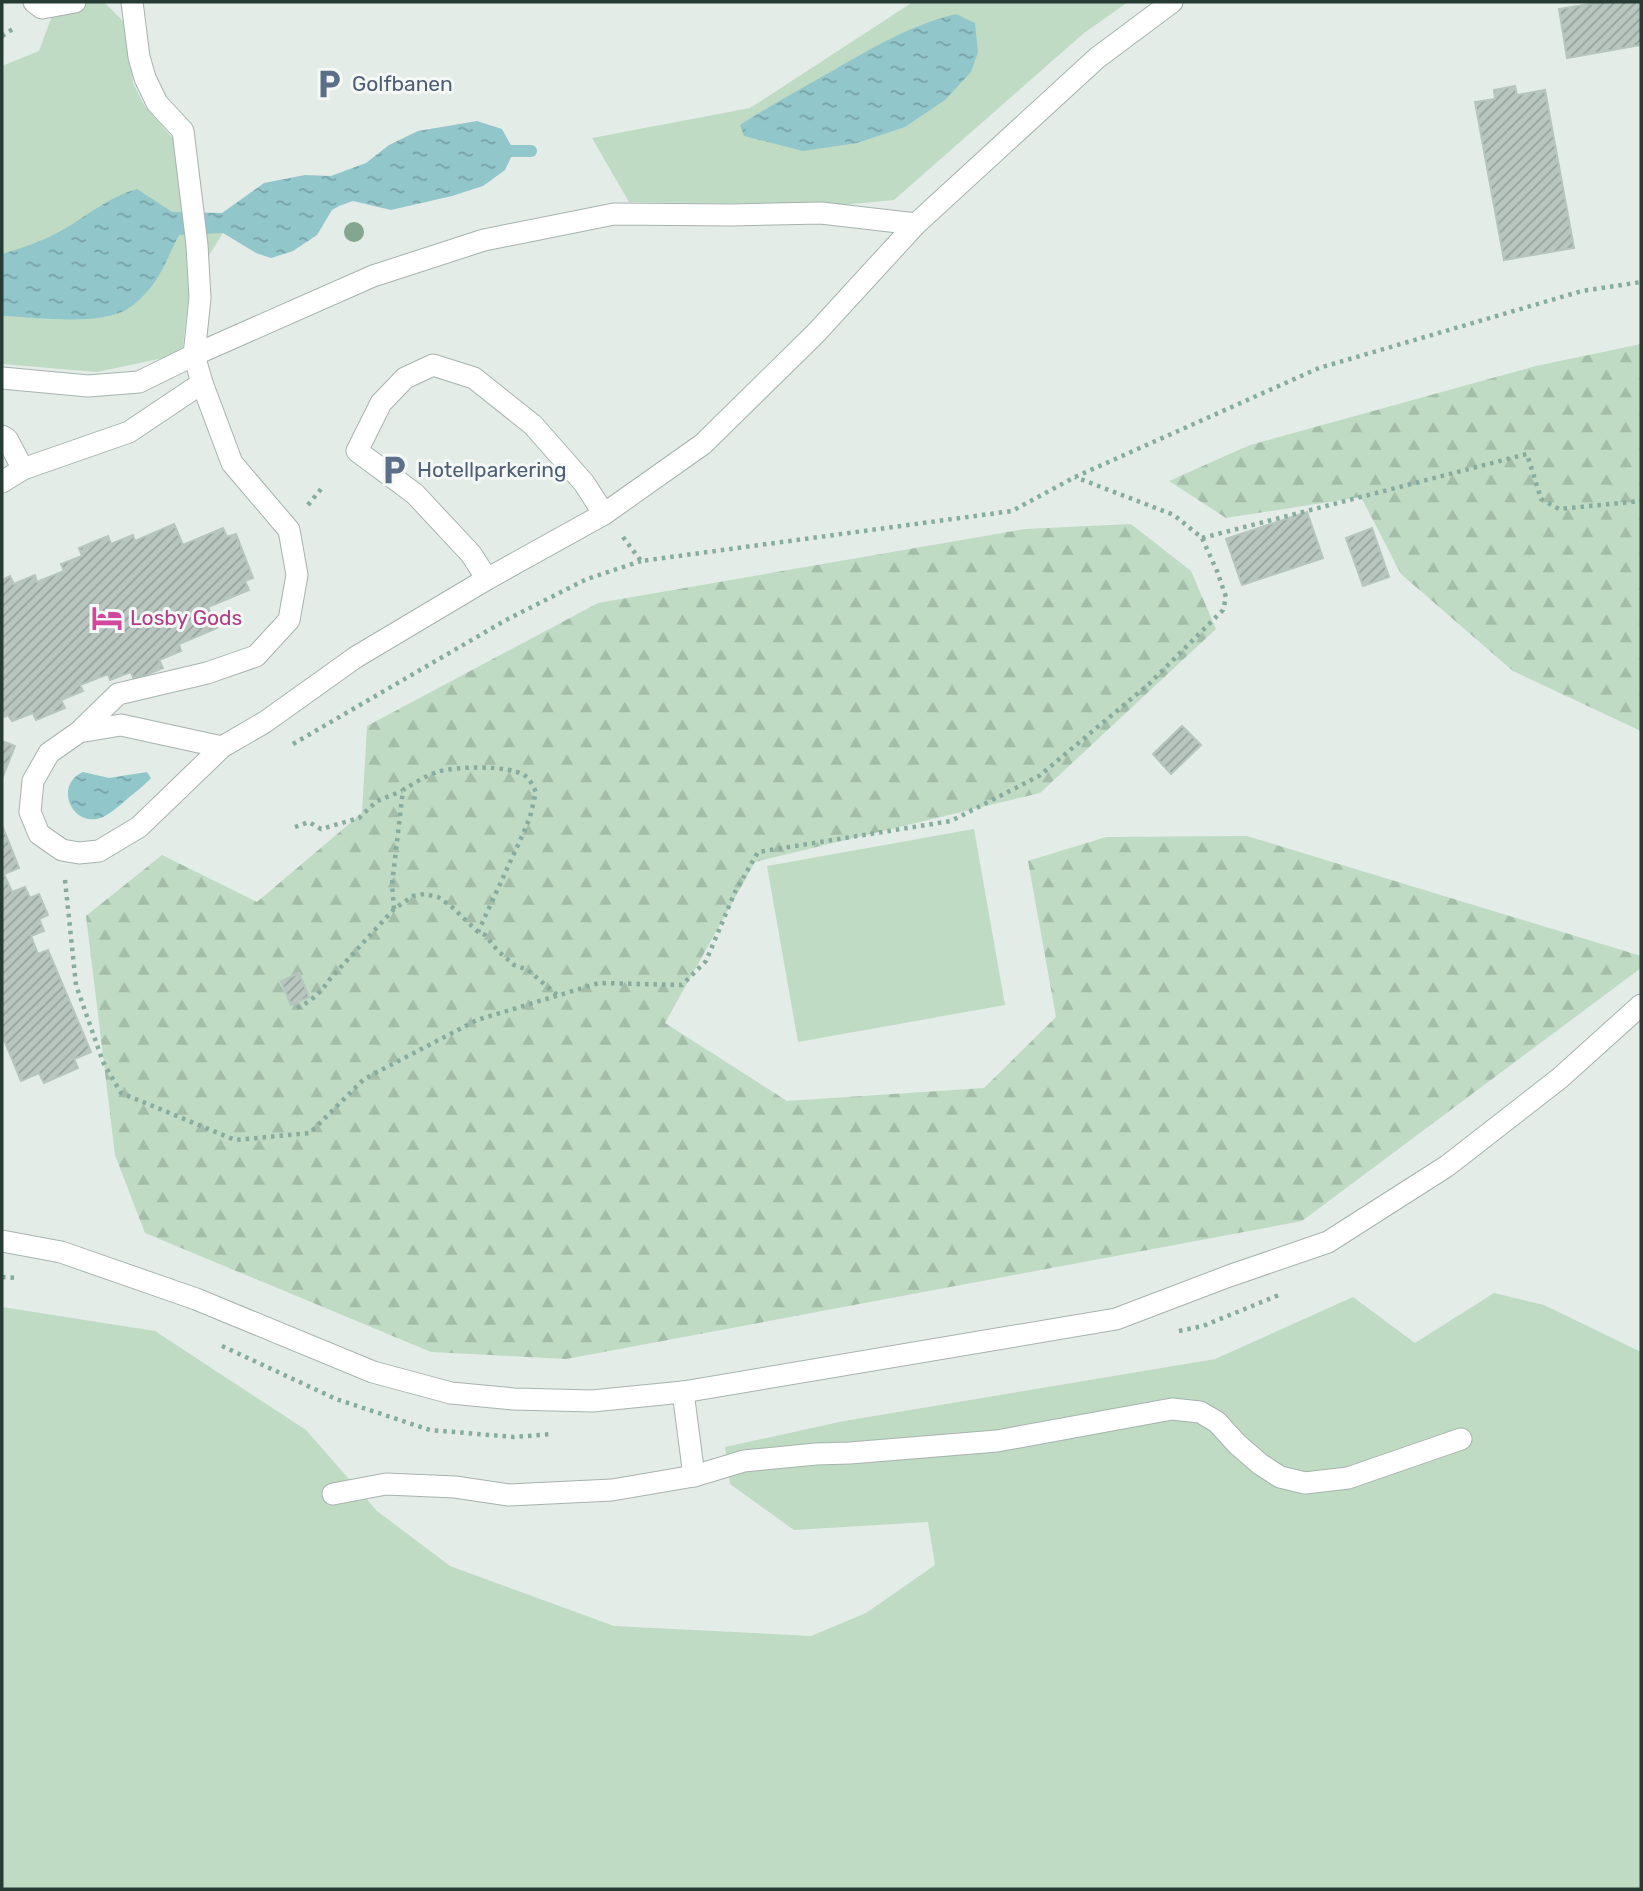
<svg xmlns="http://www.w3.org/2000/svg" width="1643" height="1891" viewBox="0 0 1643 1891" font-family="Rubik,sans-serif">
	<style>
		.green { fill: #bfdbc4 }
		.forest { fill: url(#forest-firs) }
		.water { fill: url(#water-ripples) }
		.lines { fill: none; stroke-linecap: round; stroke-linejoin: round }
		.stream { stroke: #91c6cb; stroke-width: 12 }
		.building { fill: url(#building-hatch); stroke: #b6c5be; stroke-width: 2 }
		.minor-casing { stroke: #a6b3ae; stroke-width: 23 }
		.path { stroke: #87ac9e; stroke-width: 4.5; stroke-dasharray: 3.5 5; stroke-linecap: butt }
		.minor { stroke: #fff; stroke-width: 21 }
		.tree { fill: #82a78e }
		.labels { text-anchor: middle; stroke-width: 6; stroke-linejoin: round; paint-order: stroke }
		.service-label { font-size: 21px; fill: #4e5e75; stroke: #f4f8f6; text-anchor: start }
		.hotel-label { font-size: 21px; fill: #b23c85; stroke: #f4f8f6; text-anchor: start }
	</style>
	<defs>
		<pattern id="forest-firs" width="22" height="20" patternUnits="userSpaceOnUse" patternTransform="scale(1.75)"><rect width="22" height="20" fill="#bfdbc4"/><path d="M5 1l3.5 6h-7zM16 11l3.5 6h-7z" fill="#a4bda9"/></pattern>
		<pattern id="water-ripples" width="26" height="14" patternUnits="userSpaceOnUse" patternTransform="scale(1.75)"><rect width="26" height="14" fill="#91c6cb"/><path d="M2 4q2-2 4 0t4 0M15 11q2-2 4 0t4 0" fill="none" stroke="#76a2a6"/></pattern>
		<pattern id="building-hatch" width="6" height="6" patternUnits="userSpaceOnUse" patternTransform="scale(1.75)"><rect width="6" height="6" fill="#b9c6c0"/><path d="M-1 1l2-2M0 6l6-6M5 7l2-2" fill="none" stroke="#96a29d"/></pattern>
	</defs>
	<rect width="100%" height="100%" fill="#e3ece7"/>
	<!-- green -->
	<g class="green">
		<polygon points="57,2 104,2 126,24 133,83 144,105 174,140 182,209 223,233 190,285 182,354 97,372 2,364 2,66 39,51"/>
		<polygon points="913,2 1128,2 1084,33 894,200 842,205 629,202 592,138 750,108"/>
		<polygon points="974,829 1005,1005 798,1042 767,866"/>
		<polygon points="1494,1293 1544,1305 1641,1352 1641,1889 2,1889 2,1307 155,1331 306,1430 377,1511 450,1566 614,1626 811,1636 866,1613 935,1565 928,1522 794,1530 730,1484 725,1447 844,1421 1215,1359 1353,1297 1415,1343"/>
	</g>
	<!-- forest -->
	<g class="forest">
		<polygon points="1641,344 1641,731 1513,671 1401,574 1361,497 1226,518 1169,481 1250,445 1536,366"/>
		<polygon points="1131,524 1191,571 1216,629 1040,793 755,862 665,1023 787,1101 984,1088 1056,1017 1028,861 1106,837 1247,836 1641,956 1641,968 1302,1221 566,1359 431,1352 145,1233 115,1155 86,916 162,855 257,902 362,813 367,726 598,603 1025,529"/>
	</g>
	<!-- water -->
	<g class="water">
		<path d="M956,14L975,23L978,52L971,72L945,100L905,127L857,143L803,151L744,136L740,125C771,105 802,88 834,70C872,48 913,24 956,14Z"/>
		<path d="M477,121L502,129L514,151L505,170L483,186L452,196L391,210L353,201L339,206L332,210L317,235L293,251L271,258L256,253L223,233L179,235C171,250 164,269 154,283C147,293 136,304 126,310C95,326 37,317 2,316V254C21,248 41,242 59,232C86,217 108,197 137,189L172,212L222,213L264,183L305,175L331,176L366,163L389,145L418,131Z"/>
		<path d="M83,772L109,778L147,772L151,778C144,786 134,793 126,800C119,806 111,813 103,817C74,830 52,786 83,772Z"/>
	</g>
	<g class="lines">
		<!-- stream -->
		<polyline class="stream" points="500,151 531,151"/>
	</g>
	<!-- building -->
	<g class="building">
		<polygon points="1602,2 1641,2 1641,45 1567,58 1559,9"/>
		<polygon points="1515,86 1517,95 1545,90 1574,248 1504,260 1475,102 1495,99 1494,90"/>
		<polygon points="1307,512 1323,558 1242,585 1226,539"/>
		<polygon points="174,524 183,545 223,528 227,537 236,534 253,578 245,581 249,590 208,607 217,628 179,644 181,651 159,660 163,668 134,680 131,672 110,680 108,674 80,685 83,691 61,700 65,708 36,720 33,713 12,721 8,715 2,718 2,580 10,576 14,584 35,575 37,582 64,571 61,564 82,556 79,548 108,536 111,544 133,535 135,541"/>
		<polygon points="1372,528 1389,577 1363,586 1346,538"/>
		<polygon points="1182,726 1201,745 1171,774 1153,754"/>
		<polygon points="2,741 15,746 2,779"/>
		<polygon points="2,825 19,868 4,874 12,892 25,887 30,898 39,894 48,915 39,919 44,931 31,936 38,954 48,950 91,1052 74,1059 78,1068 44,1083 39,1073 21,1081 2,1035"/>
		<polygon points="299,973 309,997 291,1005 281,981"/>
	</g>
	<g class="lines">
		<!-- minor casing -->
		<g class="minor-casing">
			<g id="minor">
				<polyline points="34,2 42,8 75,2"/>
				<polyline points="2,378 88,386 139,382 194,355 373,276 484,240 614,214 731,215 821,213 916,224"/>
				<polyline points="2,436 7,439 23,469"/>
				<polyline points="2,482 23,469 129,432 202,383 194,355 200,298 197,245 183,131 157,103 145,78 139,57 132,2"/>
				<polyline points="487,579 471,554 415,494 357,451 381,403 405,378 433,365 474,378 533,425 584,483 604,514"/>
				<polyline points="79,732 118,694 207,673 256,656 289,620 297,575 289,530 232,463 202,383"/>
				<polyline points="222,747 121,725 79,732 49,753 33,781 30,812 39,834 62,850 79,853 99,851 139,827 222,747 265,722 356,657 487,579 604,514 703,444 816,333 916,224 1097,58 1172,2"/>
				<polyline points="2,1241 61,1252 196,1299 373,1372 451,1393 514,1399 592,1401 683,1392 1116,1319 1229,1276 1328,1242 1447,1166 1560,1078 1641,1005"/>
				<polyline points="683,1392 694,1476"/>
				<polyline points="333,1494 386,1484 455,1487 509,1495 612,1490 694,1476 744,1461 816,1454 850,1453 997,1441 1172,1409 1200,1412 1217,1422 1237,1444 1260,1464 1280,1477 1305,1483 1348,1478 1461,1439"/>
			</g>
		</g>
		<!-- path -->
		<g class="path">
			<polyline points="2,36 16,27"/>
			<polyline points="308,505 321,489"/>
			<polyline points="623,537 641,561 1012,511 1075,477 1319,368 1582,291 1641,282"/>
			<polyline points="1202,538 1527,454 1541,499 1559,509 1641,501"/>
			<polyline points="293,744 506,620 587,579 641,561"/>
			<polyline points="295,827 309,822 321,829 359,818 377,801 402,791"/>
			<polyline points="65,880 76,985 103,1062 121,1093 235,1140 310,1133 364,1079 477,1020 599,983 682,985 706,961 735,892 758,852 951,821 1039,776 1149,684 1223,610 1226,597 1217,571 1202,538 1174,515 1075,477"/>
			<path d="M394,909L392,884L403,790C413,784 425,776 437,772C455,766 507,765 524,775C530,779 533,786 536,792L530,817L523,834L478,932"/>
			<path d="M297,1008C312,1001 321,992 330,979L394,909L413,896L424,894L438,897L452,907L478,932L485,935L498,951L514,965L528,970L557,995"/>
			<polyline points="2,1277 19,1278"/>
			<polyline points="1179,1331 1203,1326 1279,1295"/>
			<polyline points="222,1346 336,1399 430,1430 514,1437 553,1434"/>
		</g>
		<!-- minor -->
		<use href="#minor" class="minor"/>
	</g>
	<!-- trees -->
	<circle class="tree" cx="354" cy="232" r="10"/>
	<!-- icons -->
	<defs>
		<g id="parking-bare" transform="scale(2.415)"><path d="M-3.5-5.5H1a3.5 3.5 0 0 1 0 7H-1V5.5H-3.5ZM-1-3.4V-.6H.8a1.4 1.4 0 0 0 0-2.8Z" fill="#5c6f8a" stroke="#f4f8f6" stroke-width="2.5" paint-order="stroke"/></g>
		<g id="hotel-bare" transform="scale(2.415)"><path d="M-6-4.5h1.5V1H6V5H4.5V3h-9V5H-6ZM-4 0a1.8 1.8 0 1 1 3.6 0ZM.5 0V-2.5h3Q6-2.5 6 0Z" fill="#d1479c" stroke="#f4f8f6" stroke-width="2.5" paint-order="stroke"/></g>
	</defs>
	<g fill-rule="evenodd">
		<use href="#parking-bare" x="329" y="84"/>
		<use href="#parking-bare" x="394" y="470"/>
		<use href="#hotel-bare" x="107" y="618"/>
	</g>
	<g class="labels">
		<!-- service labels -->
		<g class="service-label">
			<text x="352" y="91">Golfbanen</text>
			<text x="417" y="477">Hotellparkering</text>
		</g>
		<!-- hotel labels -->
		<g class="hotel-label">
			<text x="130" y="625">Losby Gods</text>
		</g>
	</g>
	<!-- border -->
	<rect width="1643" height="1891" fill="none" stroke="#253b34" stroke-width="7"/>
</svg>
